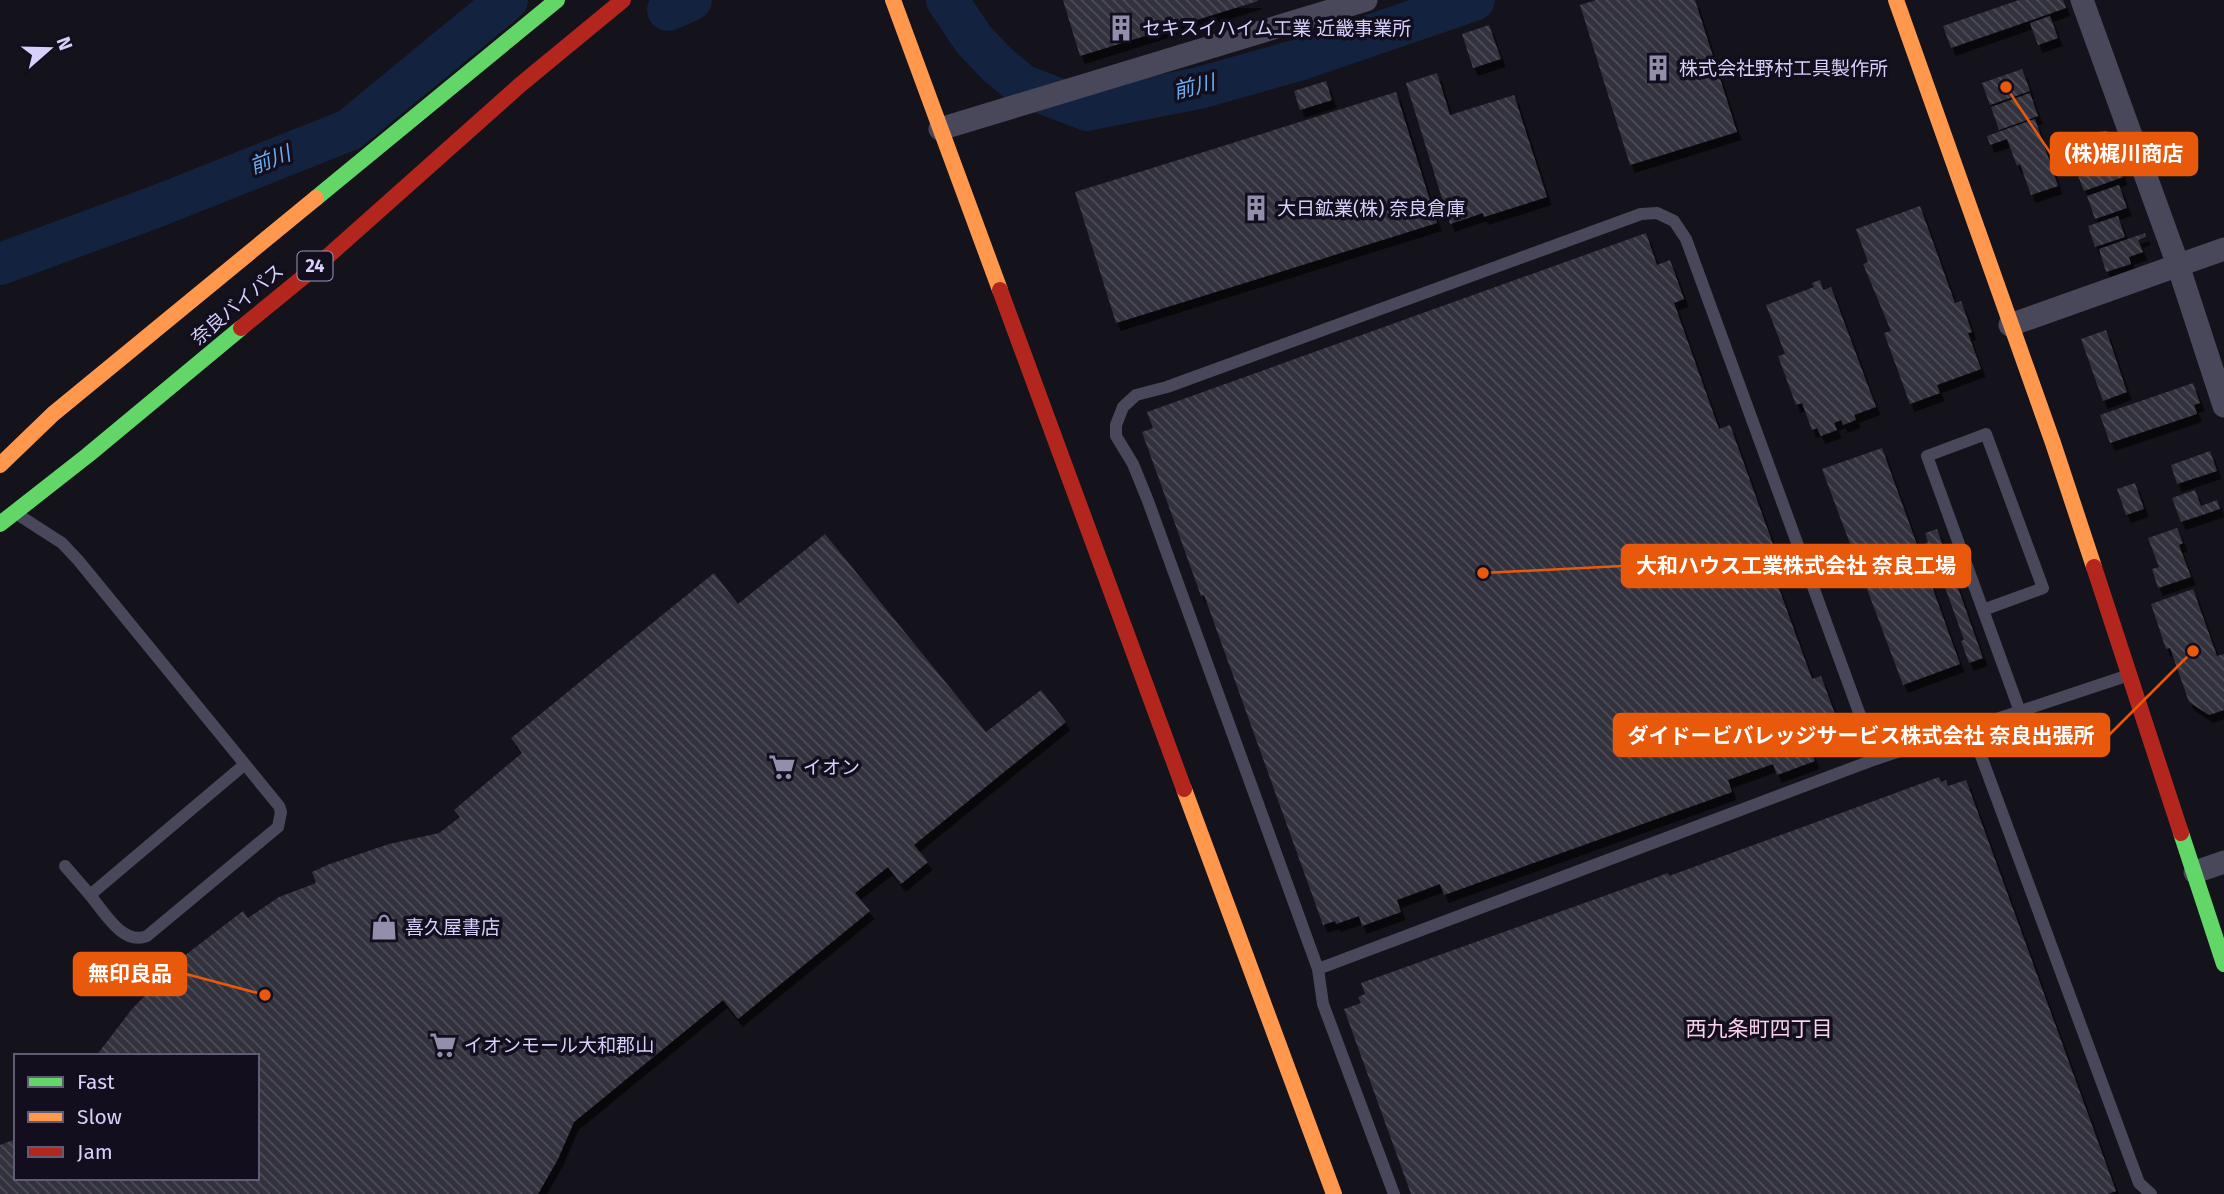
<svg xmlns="http://www.w3.org/2000/svg" width="2224" height="1194" viewBox="0 0 2224 1194" font-family="'Fira Sans','Noto Sans JP',sans-serif">
	<style>
		.lines { fill: none; stroke-linecap: round; stroke-linejoin: round }
		.river { stroke: #13233f; stroke-width: 42 }
		.building { fill: url(#building-back-hatch); filter: url(#shadow) }
		.lane { stroke: #49485a; stroke-width: 12 }
		.street { stroke: #49485a; stroke-width: 23 }
		.fast { stroke: #63d668; stroke-width: 16 }
		.slow { stroke: #ff974d; stroke-width: 16 }
		.jam { stroke: #b3261e; stroke-width: 16 }
		.labels { text-anchor: middle; stroke-width: 7; stroke-linejoin: round; paint-order: stroke }
		.shield { fill: #120e1e; stroke: #9b96b8; stroke-width: 2 }
		.shield-label { font-size: 18px; font-weight: bold; fill: #d6d0fa }
		.poi-label { font-size: 19px; fill: #d6d0fa; stroke: #120e1e; text-anchor: start }
		.street-label { font-size: 19px; fill: #d6d0fa; stroke: #120e1e }
		.water-label { font-size: 21px; font-style: italic; fill: #69adf0; stroke: #120e1e }
		.neighbourhood-label { font-size: 21px; fill: #fad2ea; stroke: #120e1e }
		.leader { fill: none; stroke: #e8590c; stroke-width: 2.5 }
		.callout-dot { fill: #e8590c; stroke: #120e1e; stroke-width: 2.5 }
		.callout { fill: #e8590c; stroke: #e8590c; stroke-width: 2.5 }
		.callout-label { font-size: 21px; text-anchor: middle; font-weight: bold; fill: #fff }
	</style>
	<defs>
		<pattern id="building-back-hatch" width="6" height="6" patternUnits="userSpaceOnUse" patternTransform="scale(1.75)"><rect width="6" height="6" fill="#32303c"/><path d="M-1 5l2 2M0 0l6 6M5-1l2 2" fill="none" stroke="#4f4d59"/></pattern>
		<filter id="shadow"><feDropShadow dx="4.5" dy="8" stdDeviation="0" flood-color="#0009"/></filter>
	</defs>
	<rect width="100%" height="100%" fill="#14121a"/>
	<g class="lines">
		<!-- river -->
		<g class="river">
			<polyline points="947,0 974,40 998,65 1022,85 1087,110 1199,88 1302,59 1474,0"/>
			<polyline points="668,10 691,0"/>
			<polyline points="0,264 155,207 349,130 507,0"/>
		</g>
	</g>
	<!-- building -->
	<g class="building">
		<polygon points="1063,0 1258,0 1258,1 1080,56"/>
		<polygon points="1596,0 1695,0 1737,132 1630,165 1580,5"/>
		<polygon points="2019,0 2063,0 2066,8 1951,48 1943,26"/>
		<polygon points="2050,16 2058,38 2038,45 2030,23"/>
		<polygon points="1489,25 1501,59 1473,68 1462,34"/>
		<polygon points="2022,69 2030,91 1990,105 1982,83"/>
		<polygon points="1437,73 1450,115 1514,95 1547,197 1484,217 1483,213 1450,224 1406,83"/>
		<polygon points="1326,81 1332,100 1300,110 1294,91"/>
		<polygon points="1396,92 1437,223 1116,323 1075,192"/>
		<polygon points="2030,93 2038,116 1999,130 1991,107"/>
		<polygon points="2035,119 2058,186 2031,195 2020,164 2017,166 2007,139 1990,145 1987,136"/>
		<polygon points="2102,131 2107,131 2112,152 2075,165 2067,143"/>
		<polygon points="2117,159 2123,177 2084,191 2077,173"/>
		<polygon points="2119,185 2127,208 2095,219 2087,196"/>
		<polygon points="1920,206 1955,303 1961,301 1972,332 1968,333 1981,369 1937,385 1940,393 1910,404 1884,333 1891,331 1863,264 1868,262 1856,229"/>
		<polygon points="2118,216 2125,237 2095,247 2088,226"/>
		<polygon points="1646,233 1657,265 1670,260 1684,299 1674,303 1719,429 1730,425 1774,547 1765,550 1812,679 1821,676 1835,714 1825,717 1833,740 1810,748 1815,761 1777,775 1773,764 1728,780 1732,792 1444,895 1440,884 1397,900 1401,912 1362,926 1359,916 1336,924 1335,921 1323,925 1204,595 1201,596 1142,432 1153,428 1147,412"/>
		<polygon points="2145,233 2146,237 2138,240 2143,252 2129,257 2131,264 2106,272 2099,249"/>
		<polygon points="1820,280 1823,290 1831,287 1876,407 1854,415 1856,420 1843,425 1841,420 1834,423 1837,430 1821,436 1817,428 1812,430 1802,403 1796,405 1778,356 1785,354 1766,305 1814,287 1812,283"/>
		<polygon points="2106,330 2127,392 2103,401 2081,339"/>
		<polygon points="2193,383 2200,403 2194,405 2197,414 2110,443 2100,415"/>
		<polygon points="1882,448 1960,664 1903,685 1822,469"/>
		<polygon points="2210,451 2217,471 2177,484 2171,465"/>
		<polygon points="2135,483 2144,509 2126,515 2117,489"/>
		<polygon points="2195,490 2201,506 2217,500 2220,509 2181,522 2172,498"/>
		<polygon points="2177,528 2183,543 2179,545 2191,577 2158,588 2152,569 2159,567 2148,538"/>
		<polygon points="1937,529 1983,658 1969,663 1961,641 1964,640 1936,562 1932,563 1925,544 1928,542 1925,533"/>
		<polygon points="825,534 986,732 1041,690 1066,722 914,845 928,862 901,884 888,867 855,893 870,911 738,1019 723,1000 574,1122 558,1159 538,1194 0,1194 0,1145 16,1139 16,1178 257,1178 257,1056 96,1056 132,1009 184,956 243,911 248,918 279,897 316,883 312,872 327,865 389,844 439,833 460,817 454,810 522,753 511,738 714,573 738,604"/>
		<polygon points="2193,589 2217,656 2224,654 2224,710 2209,715 2189,702 2170,648 2166,649 2151,604"/>
		<polygon points="1939,777 1941,782 1946,780 1948,786 1966,780 2116,1191 2108,1194 1411,1194 1344,1009 1361,1003 1358,997 1365,994 1361,983 1668,873 1669,876"/>
	</g>
	<g class="lines">
		<!-- lane -->
		<g class="lane">
			<polygon points="1657,213 1674,221 1686,239 1876,759 1318,969 1148,501 1133,464 1116,436 1116,425 1123,407 1136,395 1167,387 1641,214"/>
			<path d="M20,516L62,543L78,560L279,806L281,812L278,827L147,936C123,946 104,912 90,895L244,765"/>
			<polyline points="1983,610 2043,588 1986,434 1927,456 2019,709"/>
			<polyline points="1970,726 2139,1183 2151,1194"/>
			<polyline points="1876,759 2129,675"/>
			<polyline points="65,866 90,895"/>
			<polyline points="1318,969 1323,1004 1394,1194"/>
		</g>
		<!-- street -->
		<g class="street">
			<polyline points="2082,0 2178,265 2224,406"/>
			<polyline points="940,129 1366,0"/>
			<polyline points="2010,325 2224,249"/>
			<polyline points="2195,872 2224,862"/>
		</g>
		<!-- fast -->
		<g class="fast">
			<polyline points="316,198 557,0"/>
			<polyline points="0,524 88,455 241,328"/>
			<polyline points="2181,833 2224,964"/>
		</g>
		<!-- slow -->
		<g class="slow">
			<polyline points="893,0 1000,290"/>
			<polyline points="1896,0 2053,443 2094,567"/>
			<polyline points="0,465 53,414 316,198"/>
			<polyline points="1184,789 1334,1194"/>
		</g>
		<!-- jam -->
		<g class="jam">
			<polyline points="1000,290 1184,789"/>
			<polyline points="241,328 318,265 520,85 623,0"/>
			<polyline points="2094,567 2181,833"/>
		</g>
	</g>
	<!-- icons -->
	<defs>
		<g id="building-bare" transform="scale(2.1)"><path d="M-4-6H4V6H1V3H-1V6H-4ZM-2.5-4.3h1.7v1.8h-1.7ZM.8-4.3h1.7v1.8H.8ZM-2.5-1h1.7V.8h-1.7ZM.8-1h1.7V.8H.8Z" fill="#928eac" stroke="#120e1e" stroke-width="2.5" paint-order="stroke"/></g>
		<g id="supermarket-bare" transform="scale(2.1)"><path d="M-6-5.5h2.5l.6 2H6L4.5 2H-2.5L-4.4-4H-6ZM-1.5 3.2a1.3 1.3 0 1 0 .1 0ZM3 3.2a1.3 1.3 0 1 0 .1 0Z" fill="#928eac" stroke="#120e1e" stroke-width="2.5" paint-order="stroke"/></g>
		<g id="shop-bare" transform="scale(2.1)"><path d="M-5-2.5h2.3a2.7 3.5 0 0 1 5.4 0H5L5.5 6h-11ZM-1.5-2.5h3a1.5 2.3 0 0 0-3 0Z" fill="#928eac" stroke="#120e1e" stroke-width="2.5" paint-order="stroke"/></g>
	</defs>
	<g fill-rule="evenodd">
		<use href="#building-bare" x="1121" y="28"/>
		<use href="#building-bare" x="1658" y="68"/>
		<use href="#building-bare" x="1256" y="208"/>
		<use href="#supermarket-bare" x="782" y="767"/>
		<use href="#shop-bare" x="384" y="927"/>
		<use href="#supermarket-bare" x="443" y="1045"/>
	</g>
	<g class="labels">
		<!-- shield labels -->
		<rect class="shield" x="297.5" y="251.5" width="35" height="29" rx="5"/>
		<g class="shield-label">
			<text x="315" y="272">24</text>
		</g>
		<!-- poi labels -->
		<g class="poi-label">
			<text x="1142" y="35">セキスイハイム工業 近畿事業所</text>
			<text x="1679" y="75">株式会社野村工具製作所</text>
			<text x="1277" y="215">大日鉱業(株) 奈良倉庫</text>
			<text x="803" y="774">イオン</text>
			<text x="405" y="934">喜久屋書店</text>
			<text x="464" y="1052">イオンモール大和郡山</text>
		</g>
		<!-- street labels -->
		<g class="street-label">
			<text transform="translate(237 304) rotate(-40)" y="7">奈良バイパス</text>
		</g>
		<!-- water labels -->
		<g class="water-label">
			<text transform="translate(1194 87) rotate(-14)" y="7">前川</text>
			<text transform="translate(270 160) rotate(-21)" y="7">前川</text>
		</g>
		<!-- neighbourhood labels -->
		<g class="neighbourhood-label">
			<text x="1759" y="1036">西九条町四丁目</text>
		</g>
	</g>
	<!-- callouts -->
	<path class="leader" d="M2006 87L2051 154M1483 573L1622 566M2193 651L2109 735M265 995L186 974"/>
	<g class="callout-dot">
		<circle cx="2006" cy="87" r="7"/>
		<circle cx="1483" cy="573" r="7"/>
		<circle cx="2193" cy="651" r="7"/>
		<circle cx="265" cy="995" r="7"/>
	</g>
	<g class="callout">
		<rect x="2051" y="133" width="146" height="42" rx="7"/>
		<rect x="1622" y="545" width="348" height="42" rx="7"/>
		<rect x="1614" y="714" width="495" height="42" rx="7"/>
		<rect x="74" y="953" width="112" height="42" rx="7"/>
	</g>
	<g class="callout-label">
		<text x="2124" y="161">(株)梶川商店</text>
		<text x="1796" y="573">大和ハウス工業株式会社 奈良工場</text>
		<text x="1861" y="743">ダイドービバレッジサービス株式会社 奈良出張所</text>
		<text x="130" y="981">無印良品</text>
	</g>
	<!-- legend -->
	<rect x="14" y="1054" width="245" height="126" fill="#120e1e" stroke="#605c76" stroke-width="2"/>
	<rect x="28" y="1077" width="35" height="10" fill="#63d668" stroke="#605c76" stroke-width="2"/>
	<text x="77" y="1089" font-size="21" fill="#d6d0fa">Fast</text>
	<rect x="28" y="1112" width="35" height="10" fill="#ff974d" stroke="#605c76" stroke-width="2"/>
	<text x="77" y="1124" font-size="21" fill="#d6d0fa">Slow</text>
	<rect x="28" y="1147" width="35" height="10" fill="#b3261e" stroke="#605c76" stroke-width="2"/>
	<text x="77" y="1159" font-size="21" fill="#d6d0fa">Jam</text>
	<!-- north arrow -->
	<g transform="translate(49 49) rotate(70)" stroke="#120e1e" stroke-width="5" paint-order="stroke">
	<path d="M0-5L12 26L0 18L-12 26Z" fill="#d6d0fa"/>
	<text y="-10" font-size="19" font-weight="bold" text-anchor="middle" fill="#d6d0fa">N</text>
	</g>
</svg>
